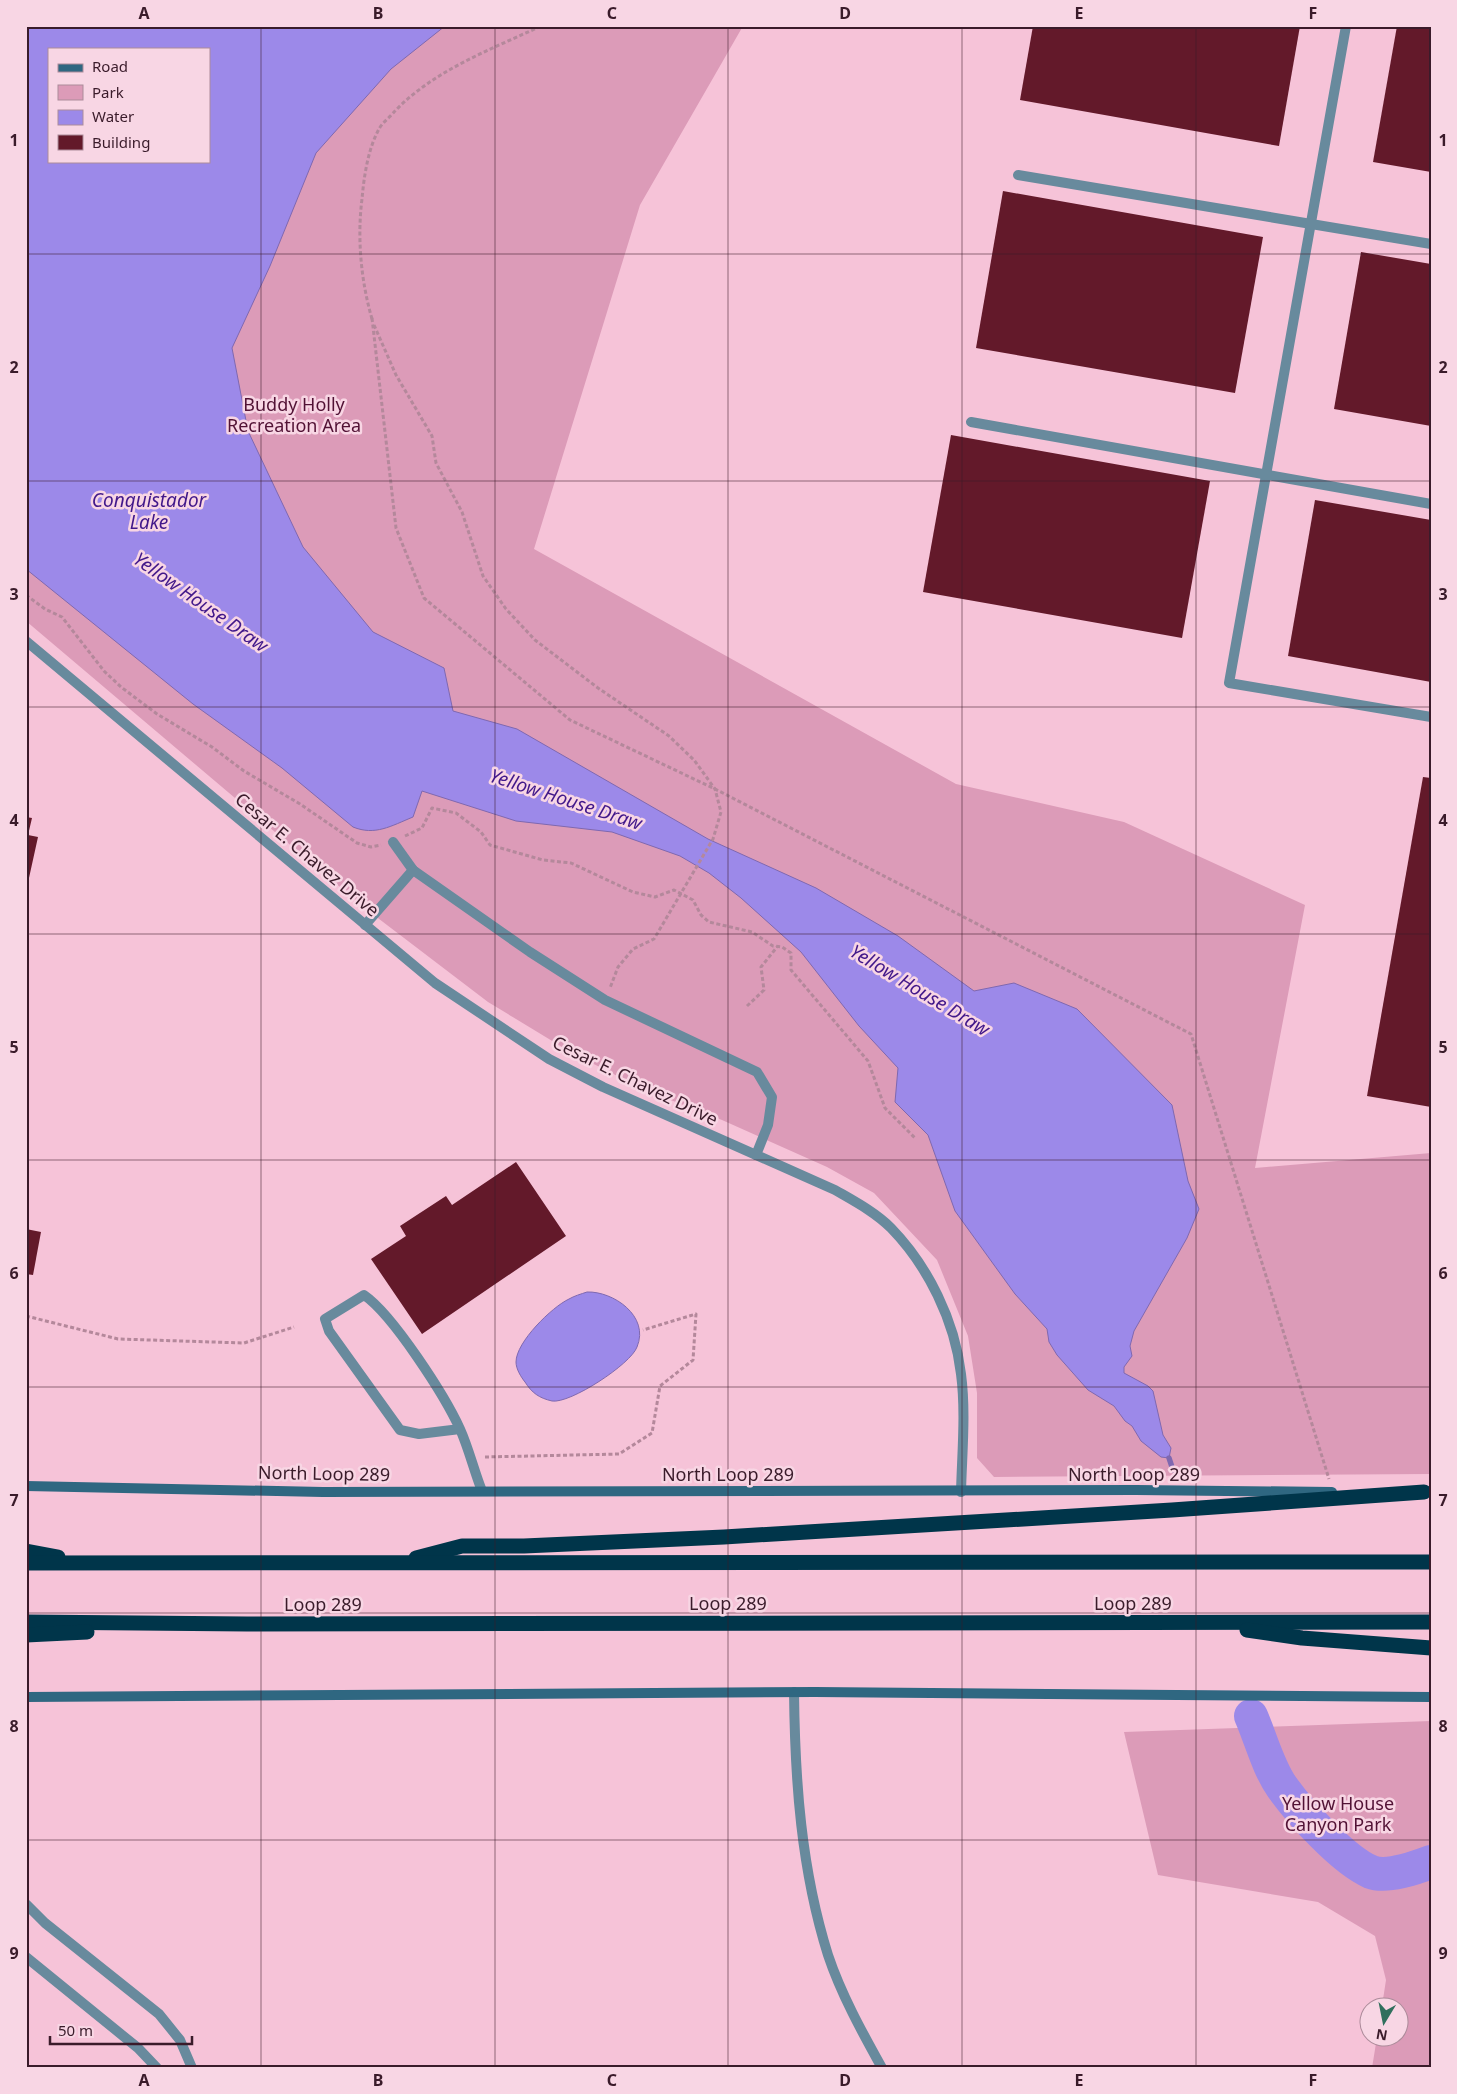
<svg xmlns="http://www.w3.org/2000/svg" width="1457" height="2094" viewBox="0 0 1457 2094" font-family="'Noto Sans',sans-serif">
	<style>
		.green { fill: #dc9bb8; fill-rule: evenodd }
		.water { fill: #9c89e9; stroke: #7f68b0; fill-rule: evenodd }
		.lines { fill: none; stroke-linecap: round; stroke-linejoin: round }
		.stream { stroke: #7f68b0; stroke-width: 5.5 }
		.river { stroke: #9c89e9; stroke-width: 34 }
		.building { fill: #63192a }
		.path { stroke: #b4889b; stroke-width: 3; stroke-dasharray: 4 2.5; stroke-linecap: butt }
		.service { stroke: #688a9d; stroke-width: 10 }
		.tertiary { stroke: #688a9d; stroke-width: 10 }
		.secondary { stroke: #2f6781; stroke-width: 10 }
		.motorway { stroke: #00354a; stroke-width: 15 }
		.grid { fill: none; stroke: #3a1b2a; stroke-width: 1; stroke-opacity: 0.55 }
		.labels { text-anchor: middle; stroke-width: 5; stroke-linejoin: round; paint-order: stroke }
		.park-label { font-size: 18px; fill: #521235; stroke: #f8d6e4 }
		.street-label { font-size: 18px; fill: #3a1b2a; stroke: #f8d6e4 }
		.water-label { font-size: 19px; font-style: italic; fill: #42188a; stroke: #f8d6e4 }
		.neatline { fill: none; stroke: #3a1b2a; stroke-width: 2 }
		.grid-label { font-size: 16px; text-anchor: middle; font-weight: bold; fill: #3a1b2a }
	</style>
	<rect width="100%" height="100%" fill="#f6c3d8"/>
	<!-- green -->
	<g class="green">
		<path d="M26,26H743L640,205L534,549L956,784L1124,822L1305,905L1255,1168L1431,1153V1474L994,1477L977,1458V1393L968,1336L937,1260L874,1193L827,1167L722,1120L645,1090L572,1053L488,1002L366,909L26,621ZM49,49H209V161H49Z"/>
		<polygon points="1431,1721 1431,2068 1372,2068 1377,2037 1400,2036 1400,2006 1382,2006 1386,1980 1375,1936 1318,1902 1158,1875 1124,1732"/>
	</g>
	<!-- water -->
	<g class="water">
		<path d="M26,26H445L391,69L316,153L270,266L232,348L248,431L303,547L373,632L444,668L453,711L517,729L708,839L816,888L898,936L974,991L1014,983L1077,1009L1172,1105L1188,1181L1199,1209L1187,1238L1134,1331L1130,1346L1132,1356L1124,1367V1373L1148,1386L1153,1391L1163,1435L1171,1448L1169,1458L1161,1457L1141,1441L1132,1426L1125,1421L1114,1406L1088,1390L1057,1355L1049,1342L1047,1329L1015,1294L955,1211L928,1135L895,1102L898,1068L859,1026L801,952L741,898L709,873L680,856L612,832L516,821L422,791L413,817C391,826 375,836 353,827L282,768L193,704L26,569ZM49,49H209V161H49Z"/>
		<path d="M587,1292C613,1291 650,1316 637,1347C631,1364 570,1404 552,1401C539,1398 532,1393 525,1382C521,1377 516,1369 516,1362C516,1342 552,1307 569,1299C574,1296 581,1294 587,1292Z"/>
	</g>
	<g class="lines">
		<!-- stream -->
		<polyline class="stream" points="1169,1458 1173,1470"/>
		<!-- river -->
		<path class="river" d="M1251,1716C1261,1739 1268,1767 1282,1787C1300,1812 1343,1860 1371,1872C1387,1878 1415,1868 1431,1862"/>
	</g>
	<!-- building -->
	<g class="building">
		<polygon points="1033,26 1300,26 1279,146 1020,100"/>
		<polygon points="1397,26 1431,26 1431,172 1373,162"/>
		<polygon points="1003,191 1263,237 1235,393 976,348"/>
		<polygon points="1361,252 1431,264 1431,426 1334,409"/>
		<polygon points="951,435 1210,481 1182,638 923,592"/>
		<polygon points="1315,500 1431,520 1431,682 1288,656"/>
		<polygon points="1423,777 1431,778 1431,1107 1367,1096"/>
		<polygon points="26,817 32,818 28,835 38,837 27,887"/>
		<polygon points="516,1162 566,1236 422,1334 371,1259 406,1236 400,1226 446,1196 452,1205"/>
		<polygon points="26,1229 41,1232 33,1275 26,1274"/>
	</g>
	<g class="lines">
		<!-- path -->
		<g class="path">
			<polyline points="372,318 396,528 424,598 570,720 715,789 1191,1034 1329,1479"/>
			<path d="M372,319C361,281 357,238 362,199C364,176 368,149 379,129C382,123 390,117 394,112C434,70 490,50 541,26"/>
			<polyline points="374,325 396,375 432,436 436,463 462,512 483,576 506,609 535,640 598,688 669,736 694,760 715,789 721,812 713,839 654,939 633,949 618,967 610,988"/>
			<polyline points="26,595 45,609 62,617 104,671 121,687 157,714 212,747 244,771 300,804 357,843 371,847 381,845"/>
			<polyline points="405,836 422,828 432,808 456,813 481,832 490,845 543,860 571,863 633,892 655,897 674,890 693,900 701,915 709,922 752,932 773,946 782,947 791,953 791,970 868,1061 885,1108 916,1139"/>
			<polyline points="747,1006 764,990 761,967 777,947"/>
			<polyline points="26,1316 118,1339 244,1343 294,1327"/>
			<polyline points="485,1457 619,1454 652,1433 660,1386 693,1360 696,1314 643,1330"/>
		</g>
		<!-- service -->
		<g class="service">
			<polyline points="1346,26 1229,683 1431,717"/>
			<polyline points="1018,175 1431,244"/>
			<polyline points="971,422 1431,504"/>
			<polyline points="393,842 413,870"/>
			<polyline points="365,925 413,870 530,952 605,1000 757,1072 772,1097 768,1125 756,1155"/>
			<path d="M460,1429L419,1434L400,1430L329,1331L325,1319L364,1295C393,1315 445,1396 460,1429C469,1449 474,1471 482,1491"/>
			<path d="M794,1692C795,1781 801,1869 828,1955C841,1994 862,2032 882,2068"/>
			<polyline points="26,1904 45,1923 159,2014 180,2040 192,2068"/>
			<polyline points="26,1957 138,2048 157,2068"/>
		</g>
		<!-- tertiary -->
		<path class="tertiary" d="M26,641L435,983L549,1059L603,1087L835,1190C854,1201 875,1212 891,1228C928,1266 955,1321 961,1374C966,1412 962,1453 961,1492"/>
		<!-- secondary -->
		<g class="secondary">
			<polyline points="26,1486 323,1492 1136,1490 1332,1492"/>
			<polyline points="26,1697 815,1692 1431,1697"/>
		</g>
		<!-- motorway -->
		<g class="motorway">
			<polyline points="26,1551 58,1557"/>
			<polyline points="416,1558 462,1546 524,1546 724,1537 1172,1510 1424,1492"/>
			<polyline points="26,1563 1431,1562"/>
			<polyline points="26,1622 247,1624 1431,1622"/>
			<polyline points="1247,1630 1302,1638 1431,1648"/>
			<polyline points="26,1635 87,1632"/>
		</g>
	</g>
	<!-- grid -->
	<path class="grid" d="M261,26V2068M495,26V2068M728,26V2068M962,26V2068M1196,26V2068M26,254H1431M26,481H1431M26,707H1431M26,934H1431M26,1160H1431M26,1387H1431M26,1613H1431M26,1840H1431"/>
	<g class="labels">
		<!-- park labels -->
		<g class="park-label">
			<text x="294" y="411">Buddy Holly<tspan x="294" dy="21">Recreation Area</tspan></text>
			<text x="1338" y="1810">Yellow House<tspan x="1338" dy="21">Canyon Park</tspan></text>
		</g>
		<!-- street labels -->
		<g class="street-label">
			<text transform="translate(307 855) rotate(40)" y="6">Cesar E. Chavez Drive</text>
			<text transform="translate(635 1081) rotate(26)" y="6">Cesar E. Chavez Drive</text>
			<text transform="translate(324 1474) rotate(1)" y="6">North Loop 289</text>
			<text x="728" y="1481">North Loop 289</text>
			<text x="1134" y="1481">North Loop 289</text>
			<text x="728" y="1610">Loop 289</text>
			<text x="1133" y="1610">Loop 289</text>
			<text x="323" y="1611">Loop 289</text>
		</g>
		<!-- water labels -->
		<g class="water-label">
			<text x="149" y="507">Conquistador<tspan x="149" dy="22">Lake</tspan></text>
			<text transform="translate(201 602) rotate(35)" y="7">Yellow House Draw</text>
			<text transform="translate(566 799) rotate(18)" y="7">Yellow House Draw</text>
			<text transform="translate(920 990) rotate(31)" y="7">Yellow House Draw</text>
		</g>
	</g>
	<!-- border -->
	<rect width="1457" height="2094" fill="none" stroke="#f8d6e4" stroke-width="55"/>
	<!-- legend -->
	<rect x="48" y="48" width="162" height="115" fill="#f8d6e4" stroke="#ac8b9a"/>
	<rect x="58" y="64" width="25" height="8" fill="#2f6781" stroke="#ac8b9a"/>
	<text x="92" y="72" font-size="15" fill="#3a1b2a">Road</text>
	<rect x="58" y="85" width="25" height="15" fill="#dc9bb8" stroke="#ac8b9a"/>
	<text x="92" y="98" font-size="15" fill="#3a1b2a">Park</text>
	<rect x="58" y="110" width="25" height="15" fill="#9c89e9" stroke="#ac8b9a"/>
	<text x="92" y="122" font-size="15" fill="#3a1b2a">Water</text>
	<rect x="58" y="135" width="25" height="15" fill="#63192a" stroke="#ac8b9a"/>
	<text x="92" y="148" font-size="15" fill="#3a1b2a">Building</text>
	<!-- north arrow -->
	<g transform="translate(1384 2022) rotate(190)"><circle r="24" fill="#f8d6e4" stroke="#ac8b9a"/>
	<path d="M0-4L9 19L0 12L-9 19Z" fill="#306f5d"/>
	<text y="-8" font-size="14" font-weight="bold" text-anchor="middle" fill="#3a1b2a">N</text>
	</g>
	<!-- scale -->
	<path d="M50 2036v8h142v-8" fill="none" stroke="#3a1b2a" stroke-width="2.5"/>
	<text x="58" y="2036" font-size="15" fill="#3a1b2a" stroke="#f8d6e4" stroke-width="4" paint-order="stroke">50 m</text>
	<rect x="28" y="28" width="1402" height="2038" class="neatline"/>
	<g class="grid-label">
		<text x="144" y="19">A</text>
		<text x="378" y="19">B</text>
		<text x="612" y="19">C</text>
		<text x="845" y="19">D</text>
		<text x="1079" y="19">E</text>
		<text x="1313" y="19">F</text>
		<text x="14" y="146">1</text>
		<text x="1443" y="146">1</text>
		<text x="14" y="373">2</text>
		<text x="1443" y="373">2</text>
		<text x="14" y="600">3</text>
		<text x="1443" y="600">3</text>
		<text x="14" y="826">4</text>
		<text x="1443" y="826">4</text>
		<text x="14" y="1053">5</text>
		<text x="1443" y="1053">5</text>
		<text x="14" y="1279">6</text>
		<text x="1443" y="1279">6</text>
		<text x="14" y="1506">7</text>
		<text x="1443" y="1506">7</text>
		<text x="14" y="1732">8</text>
		<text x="1443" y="1732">8</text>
		<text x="14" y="1959">9</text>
		<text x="1443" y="1959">9</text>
		<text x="144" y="2086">A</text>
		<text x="378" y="2086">B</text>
		<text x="612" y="2086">C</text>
		<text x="845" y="2086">D</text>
		<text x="1079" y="2086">E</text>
		<text x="1313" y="2086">F</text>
	</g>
</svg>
